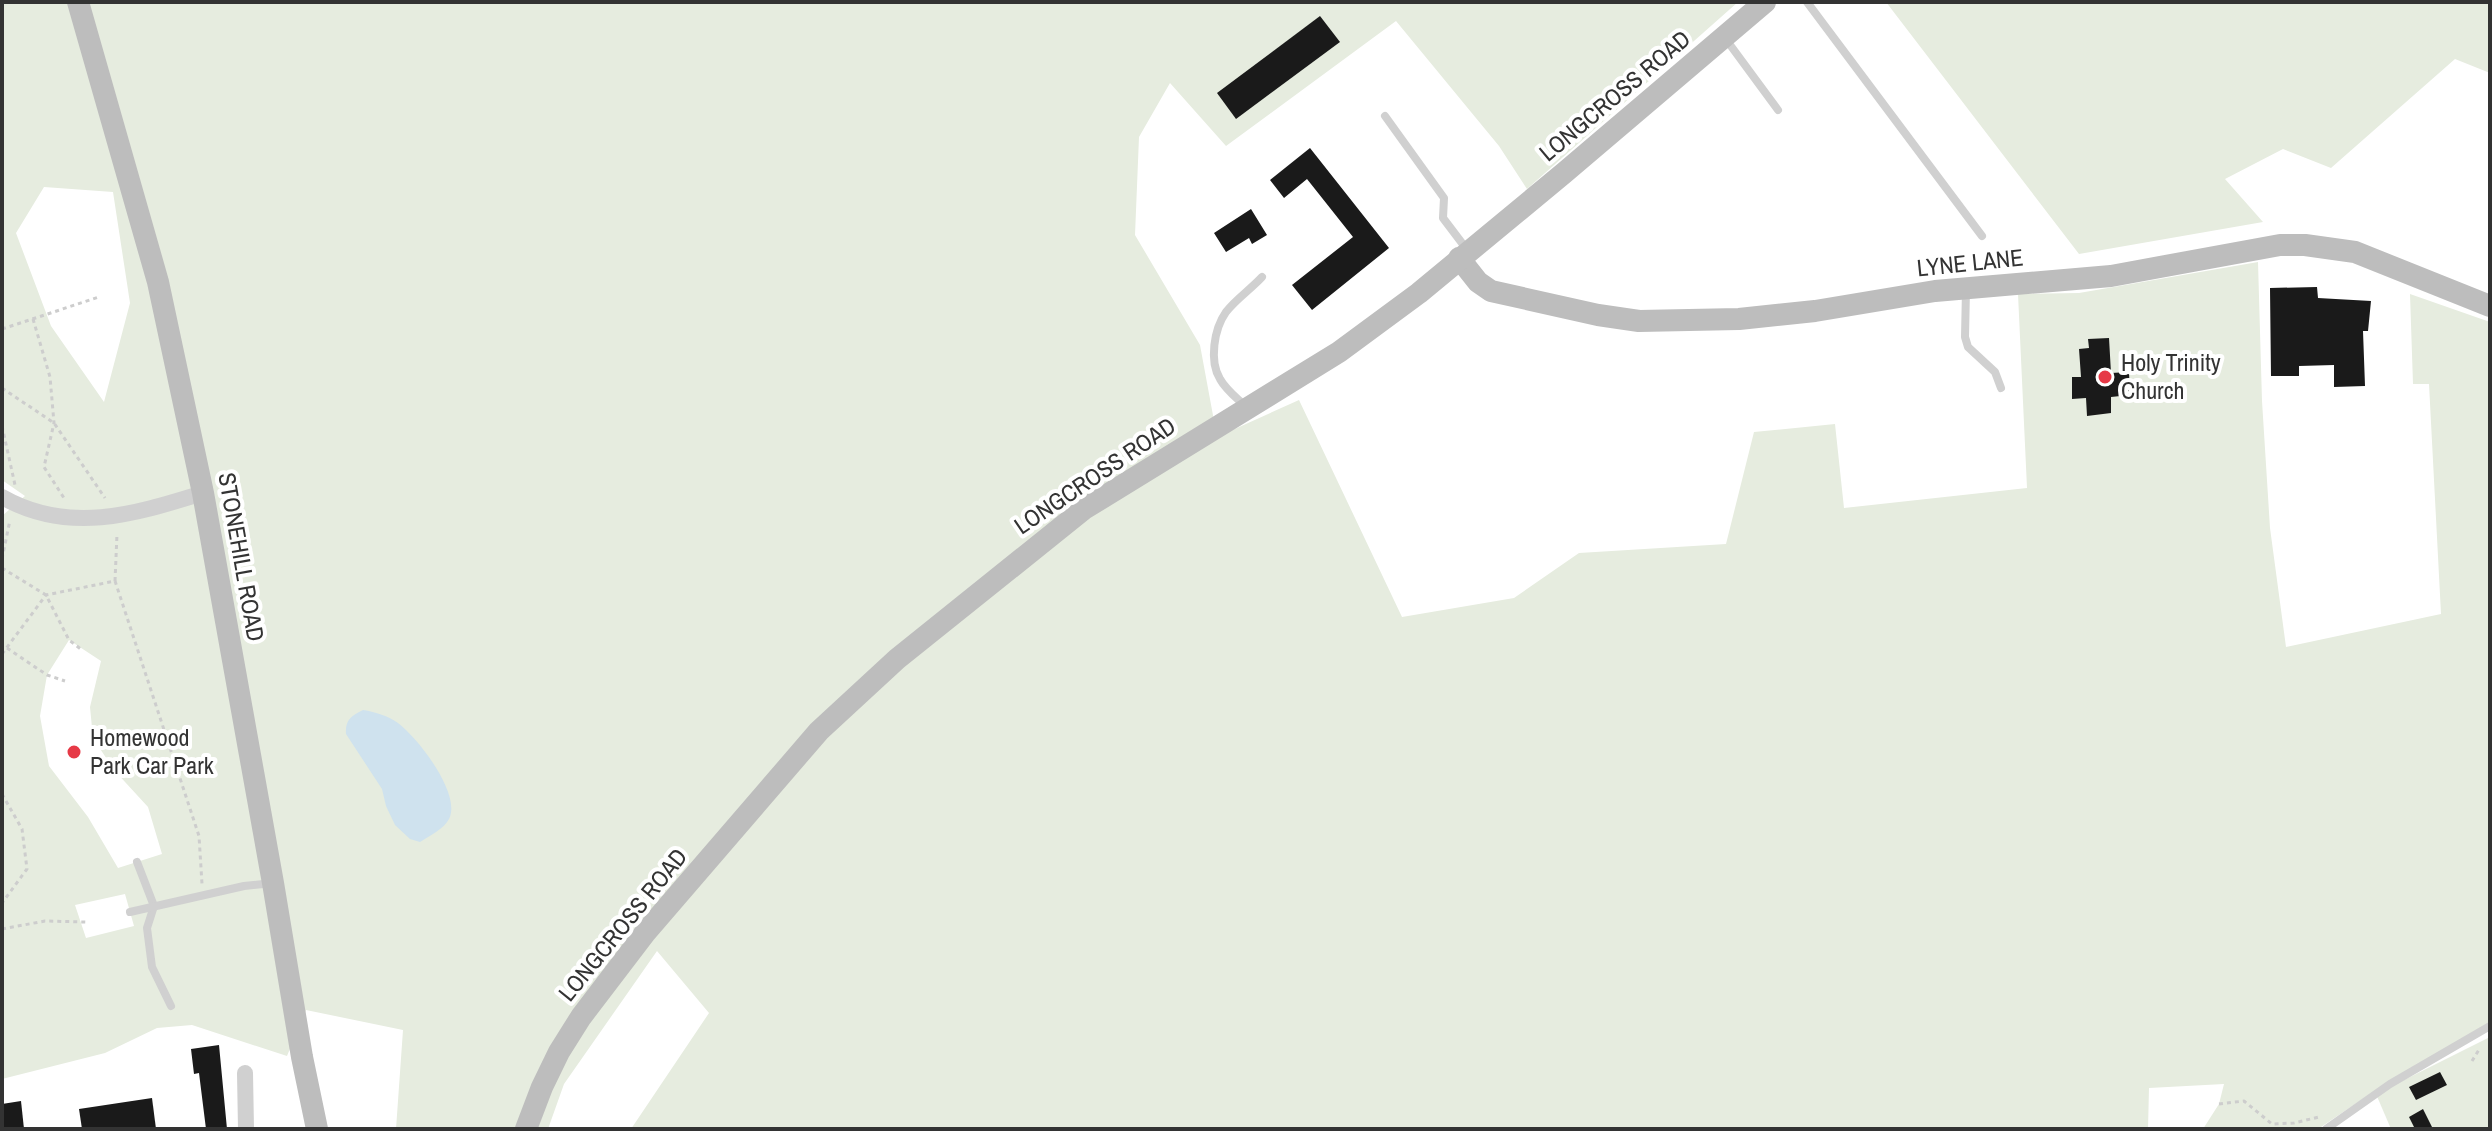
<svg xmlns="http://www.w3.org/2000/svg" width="2492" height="1131" viewBox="0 0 2492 1131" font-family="'Archivo Narrow',sans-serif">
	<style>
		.green { fill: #e6ecdf; fill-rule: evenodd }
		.water { fill: #cfe2ee }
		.building { fill: #1a1a1a }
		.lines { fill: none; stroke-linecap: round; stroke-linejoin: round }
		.path { stroke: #cdcdcd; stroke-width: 3; stroke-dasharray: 4 4; stroke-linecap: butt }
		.lane { stroke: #d0d0d0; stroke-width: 8 }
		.street { stroke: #d0d0d0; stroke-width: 16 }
		.secondary { stroke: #bdbdbd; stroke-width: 22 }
		.poi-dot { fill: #e63946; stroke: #fff; stroke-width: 3 }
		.labels { text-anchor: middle; stroke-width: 8; stroke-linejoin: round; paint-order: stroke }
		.street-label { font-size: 24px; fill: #333; stroke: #fff }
		.poi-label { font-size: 24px; fill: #333; stroke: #fff; text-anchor: start }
	</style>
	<rect width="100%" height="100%" fill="#fff"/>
	<!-- green -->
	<g class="green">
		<path d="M2,2H1738L1527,189L1499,146L1396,21L1226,146L1170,83L1139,137L1135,235L1200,345L1217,437L1299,400L1402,617L1514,598L1579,553L1726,544L1754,432L1835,424L1844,508L2027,488L2018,294L2079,293L2258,262L2262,401L2270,528L2286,647L2441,614L2429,384H2413L2410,294L2490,322V1022L2361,1100L2318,1129H2203L2219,1104L2224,1084L2149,1088L2148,1129H631L709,1013L657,951L564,1084L548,1129H396L403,1030L306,1010L287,1056L192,1025L157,1028L105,1053L2,1079V516L25,496L2,480ZM44,187L113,192L130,303L104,402L51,326L16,233ZM69,640L101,661L90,707L93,738L114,770L148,807L162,854L118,868L88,817L49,766L40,716L47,675ZM125,894L134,926L86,938L75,905Z"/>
		<polygon points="1886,2 2490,2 2490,73 2455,59 2331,168 2283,149 2225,179 2263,222 2079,254"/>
		<polygon points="2490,1037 2490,1129 2391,1129 2376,1094"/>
	</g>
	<!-- water -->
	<path class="water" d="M363,710C376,712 388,716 398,723C417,737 462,794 449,819C444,829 429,836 420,842L410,839L395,825L386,806L382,789L346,734C345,720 351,716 363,710Z"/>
	<!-- building -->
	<g class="building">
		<polygon points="1320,16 1340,42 1236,119 1217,93"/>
		<polygon points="1310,148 1389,248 1312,310 1292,285 1353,237 1307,179 1284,198 1270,180"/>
		<polygon points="1251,209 1267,235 1252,244 1249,238 1226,252 1214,233"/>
		<polygon points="2317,287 2318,298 2371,301 2368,331 2363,331 2365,386 2334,387 2334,365 2299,366 2299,376 2271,376 2270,288"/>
		<polygon points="2109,338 2111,373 2129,372 2130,395 2111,397 2111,413 2087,416 2086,398 2072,399 2072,377 2081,377 2079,349 2089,348 2088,339"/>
		<polygon points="219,1045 227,1129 206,1129 199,1073 194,1074 191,1049"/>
		<polygon points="2440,1072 2447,1085 2416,1100 2409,1087"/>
		<polygon points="152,1098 156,1129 82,1129 79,1109"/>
		<polygon points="21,1101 24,1129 2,1129 2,1104"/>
		<polygon points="2423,1109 2433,1129 2415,1129 2409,1117"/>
	</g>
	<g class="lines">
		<!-- path -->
		<g class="path">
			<polyline points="33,319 50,377 54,423 44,467 64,498"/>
			<polyline points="2,329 99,297"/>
			<polyline points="2,388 54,423 105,498"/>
			<polyline points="2,426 15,485"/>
			<polyline points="2,559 10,520"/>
			<polyline points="2,568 46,595 69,640 82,650"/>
			<polyline points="115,581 199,836 202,884"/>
			<polyline points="7,648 47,675 65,681"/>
			<polyline points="2,654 46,595 115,581 117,534"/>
			<polyline points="2,794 22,829 27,869 2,903"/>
			<polyline points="2,929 45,921 86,922"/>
			<polyline points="2472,1061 2480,1048"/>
			<polyline points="2219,1104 2244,1101 2272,1124 2294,1123 2319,1117"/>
		</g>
		<!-- lane -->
		<g class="lane">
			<polyline points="1807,2 1982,236"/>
			<polyline points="1725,38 1778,110"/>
			<polyline points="1385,116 1444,198 1443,218 1468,251"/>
			<polyline points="1966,289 1965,337 1968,347 1995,372 2001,388"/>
			<path d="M1246,407C1237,398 1226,390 1220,379C1209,361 1214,329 1226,312C1236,299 1251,289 1262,277"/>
			<polyline points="137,862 154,906 147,928 152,967 171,1006"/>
			<polyline points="130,912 244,886 273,883"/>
			<polyline points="2326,1129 2390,1084 2490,1026"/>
		</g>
		<!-- street -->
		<g class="street">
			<path d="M2,497C69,535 135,514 203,493"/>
			<polyline points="245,1073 246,1129"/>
		</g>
		<!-- secondary -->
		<g class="secondary">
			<polyline points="78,2 158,282 203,493 273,883 302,1057 317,1129"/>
			<polyline points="1459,258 1478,282 1491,291 1598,315 1639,321 1739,319 1815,311 1935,291 2111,276 2280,245 2305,245 2355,252 2490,306"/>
			<polyline points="526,1129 542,1087 559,1052 581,1017 645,933 819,731 897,659 1084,509 1339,352 1419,293 1564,173 1765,2"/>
		</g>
	</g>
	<!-- markers -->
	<g class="poi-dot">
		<circle cx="2105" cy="377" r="8"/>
		<circle cx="74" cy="752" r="8"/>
	</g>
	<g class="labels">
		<!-- street labels -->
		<g class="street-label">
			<text transform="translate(1615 96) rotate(-40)" y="8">LONGCROSS ROAD</text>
			<text transform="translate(1970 263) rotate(-6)" y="8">LYNE LANE</text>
			<text transform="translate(1095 476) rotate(-34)" y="8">LONGCROSS ROAD</text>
			<text transform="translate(241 557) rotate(80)" y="8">STONEHILL ROAD</text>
			<text transform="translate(623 925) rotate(-51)" y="8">LONGCROSS ROAD</text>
		</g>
		<!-- poi labels -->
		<g class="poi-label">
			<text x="2121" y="371">Holy Trinity<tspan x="2121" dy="28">Church</tspan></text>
			<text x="90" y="746">Homewood<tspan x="90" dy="28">Park Car Park</tspan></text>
		</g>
	</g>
	<!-- border -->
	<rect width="2492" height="1131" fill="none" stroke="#333333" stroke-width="8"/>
</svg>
